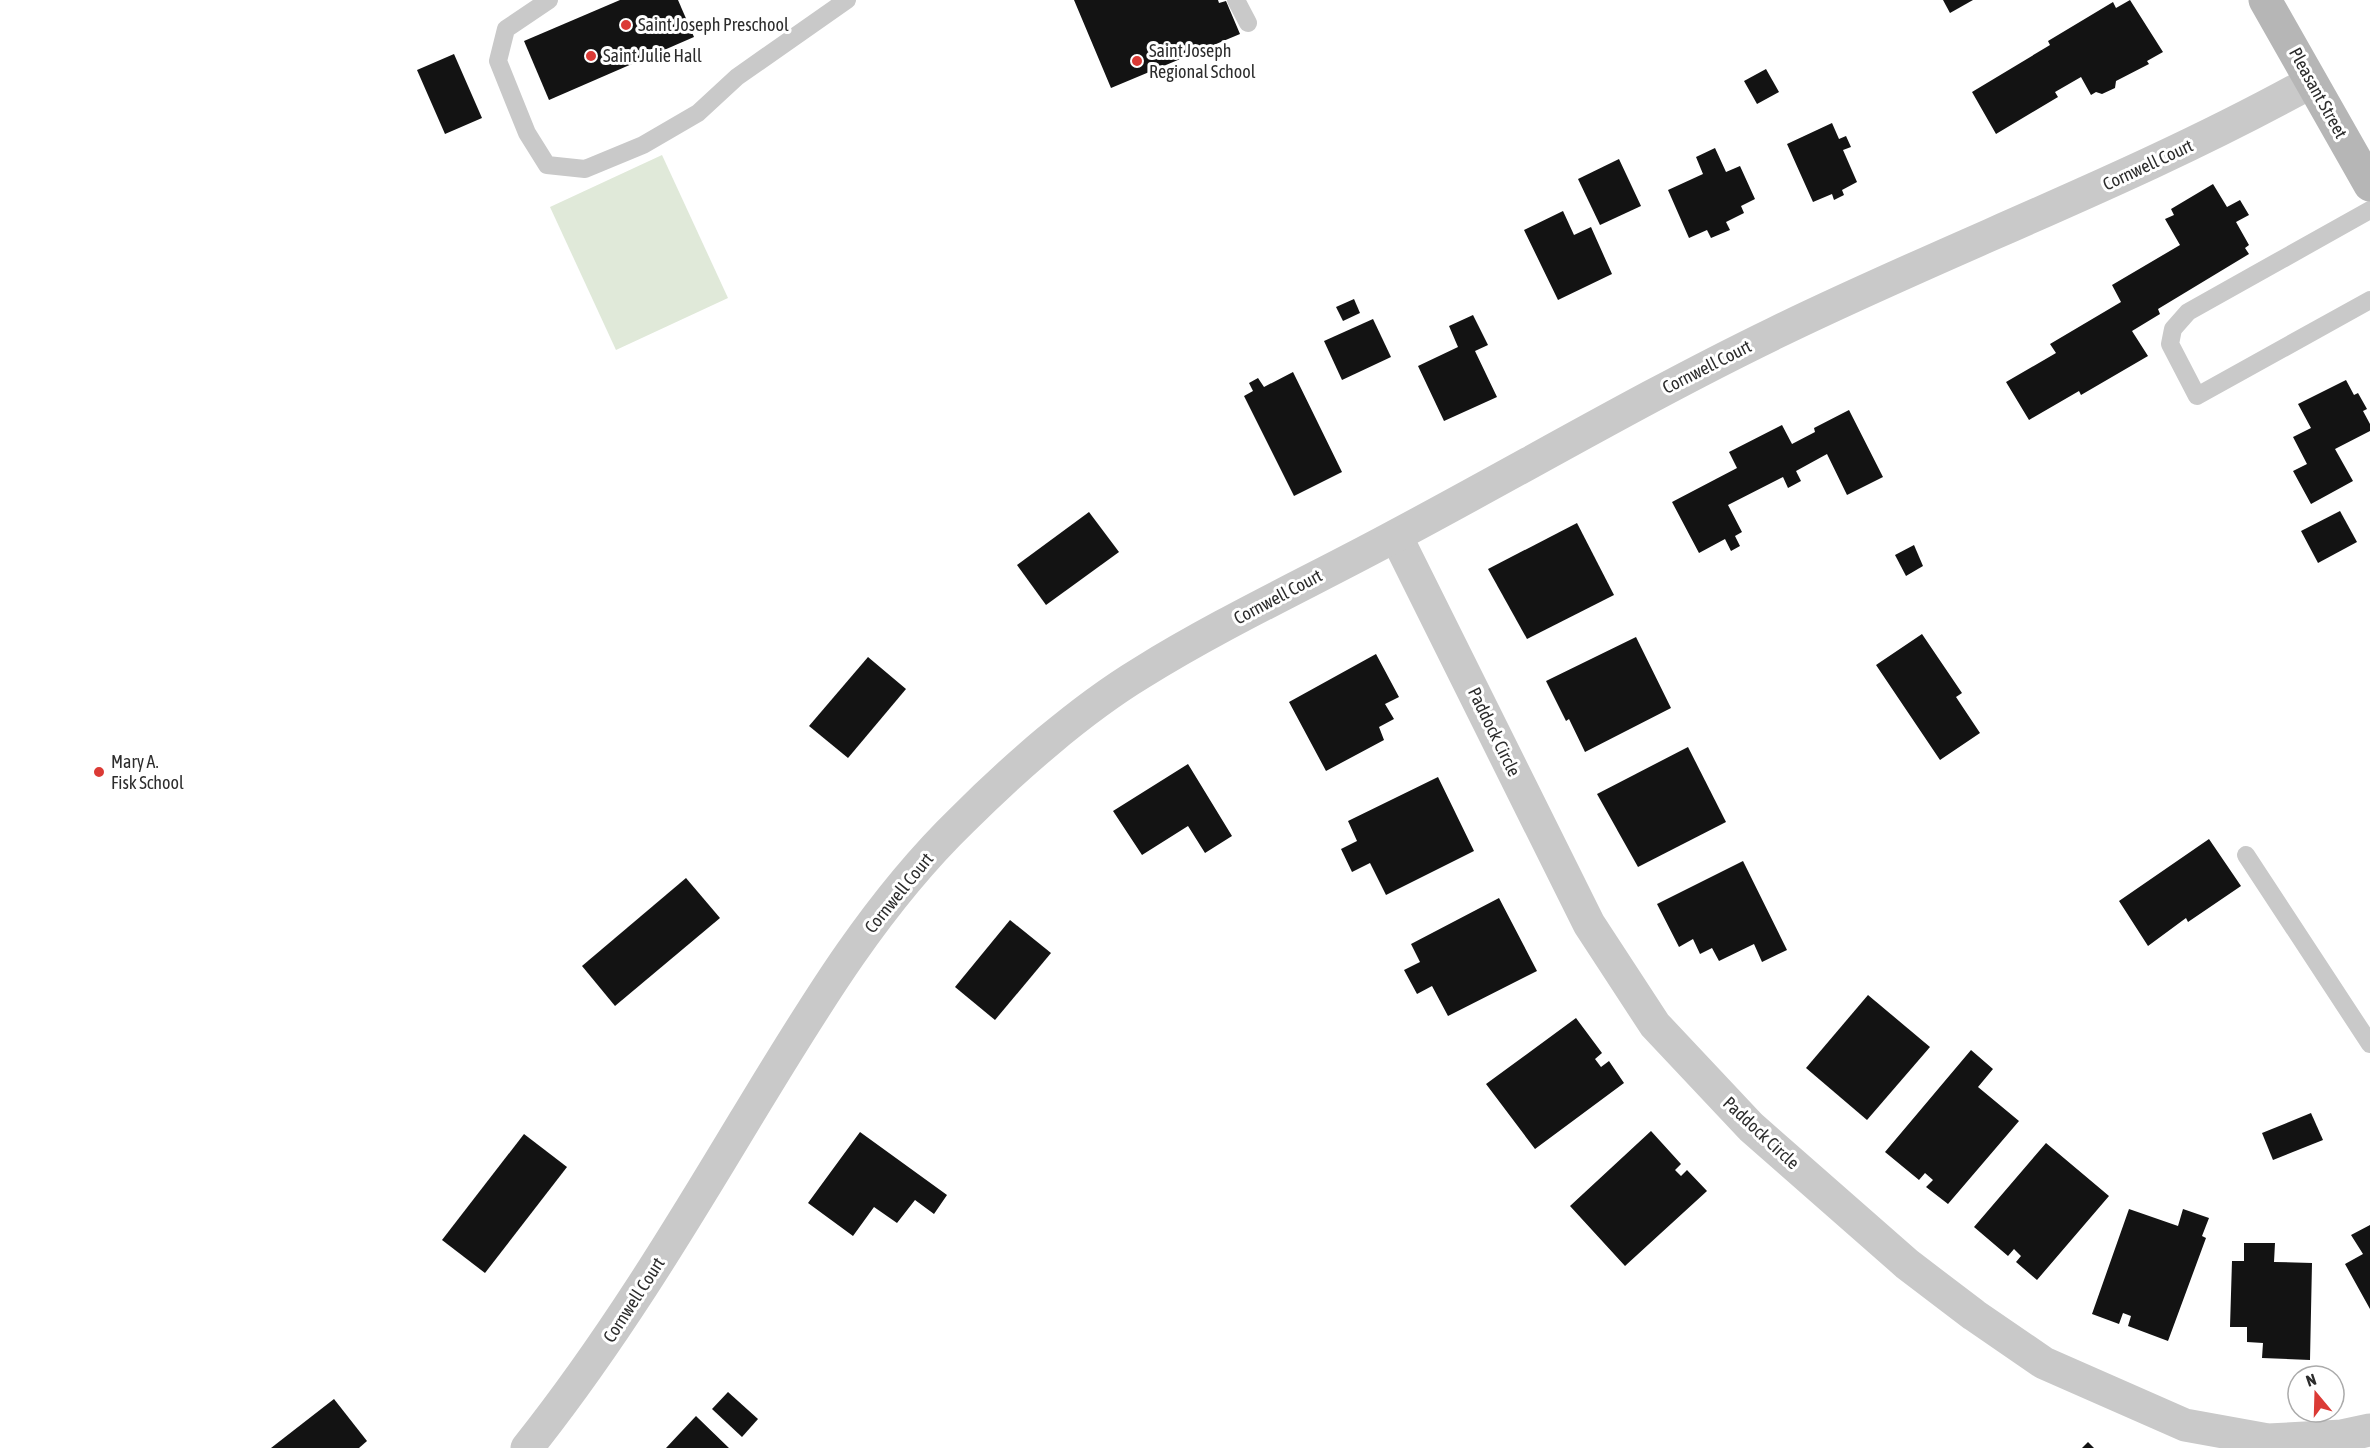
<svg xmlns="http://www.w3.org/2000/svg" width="2370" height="1448" viewBox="0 0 2370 1448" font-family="'Asap Condensed',sans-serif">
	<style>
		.green { fill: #e0e9d9 }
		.building { fill: #131313 }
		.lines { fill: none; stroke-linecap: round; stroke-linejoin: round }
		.service { stroke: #c9c9c9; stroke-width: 18 }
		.minor { stroke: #c9c9c9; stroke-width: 33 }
		.secondary { stroke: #b6b6b6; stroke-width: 33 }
		.poi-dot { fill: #db3a35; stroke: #fff; stroke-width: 2 }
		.labels { text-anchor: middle; stroke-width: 6; stroke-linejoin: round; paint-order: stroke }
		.poi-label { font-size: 18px; fill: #2c2c2c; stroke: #fff; text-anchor: start }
		.street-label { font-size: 18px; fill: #2c2c2c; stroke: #fff }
	</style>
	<rect width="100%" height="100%" fill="#fff"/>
	<!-- green -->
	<polygon class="green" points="662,155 728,298 616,350 550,207"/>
	<!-- building -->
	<g class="building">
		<polygon points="620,0 678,0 694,37 549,100 524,41"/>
		<polygon points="1074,0 1218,0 1219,3 1226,1 1240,34 1111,88"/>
		<polygon points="1943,0 1973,0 1950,13"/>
		<polygon points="2130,0 2163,52 2147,61 2149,64 2116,81 2115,88 2102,94 2096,92 2091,95 2081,77 2055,92 2058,97 1996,134 1972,92 2050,45 2048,41 2113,2 2116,8"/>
		<polygon points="454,54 482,118 445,134 417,70"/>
		<polygon points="1766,69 1779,92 1757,104 1744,81"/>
		<polygon points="1832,123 1839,139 1846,136 1851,147 1843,150 1857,182 1842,190 1844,195 1834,200 1832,194 1813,202 1787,144"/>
		<polygon points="1715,148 1726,172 1740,166 1755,199 1741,206 1744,213 1726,222 1730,230 1711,238 1707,230 1689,238 1668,190 1703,174 1696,157"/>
		<polygon points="1619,159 1641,206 1600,225 1578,179"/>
		<polygon points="2213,184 2227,207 2240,200 2249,215 2236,222 2249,245 2245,248 2249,254 2158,309 2160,314 2132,331 2148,356 2081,395 2079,391 2029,420 2006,382 2056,353 2050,344 2121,302 2112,285 2180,245 2165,219 2174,215 2171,209"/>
		<polygon points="1563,211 1574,235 1591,227 1612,274 1558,300 1524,230"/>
		<polygon points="1354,299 1360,313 1343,321 1336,307"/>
		<polygon points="1473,315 1488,345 1475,351 1497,397 1444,421 1418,366 1458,347 1449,326"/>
		<polygon points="1373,319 1391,357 1342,380 1324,341"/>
		<polygon points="1293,372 1342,472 1294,496 1244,396 1253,391 1249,383 1258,378 1264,387"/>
		<polygon points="2346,380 2354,395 2358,393 2367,409 2363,411 2370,424 2370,431 2335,449 2353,481 2311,504 2293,471 2307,464 2293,437 2311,428 2298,404"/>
		<polygon points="1849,410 1883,477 1847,495 1827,454 1796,471 1801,481 1788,488 1783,477 1728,505 1742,532 1735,536 1740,546 1731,551 1725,539 1699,553 1672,502 1737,468 1729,452 1782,425 1792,444 1815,432 1814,428"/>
		<polygon points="2340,511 2357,542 2318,563 2301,531"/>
		<polygon points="1089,512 1119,552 1046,605 1017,565"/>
		<polygon points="1577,523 1614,595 1527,639 1488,569"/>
		<polygon points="1914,545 1923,566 1906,576 1895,555"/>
		<polygon points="1922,634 1962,693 1956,697 1980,733 1940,760 1876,665"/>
		<polygon points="1636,637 1671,708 1585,752 1569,719 1566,721 1546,681"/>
		<polygon points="1376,654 1399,697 1385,704 1394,719 1379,727 1384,740 1326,771 1289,702"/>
		<polygon points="868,657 906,689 848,758 809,726"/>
		<polygon points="1688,747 1726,822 1638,867 1597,794"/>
		<polygon points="1188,764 1232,836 1205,853 1188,826 1142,855 1113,811"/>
		<polygon points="1438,777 1474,851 1386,895 1370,863 1352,872 1341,849 1357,841 1348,821"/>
		<polygon points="2209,839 2241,886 2188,922 2186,918 2148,946 2119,901"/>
		<polygon points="1743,861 1787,950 1762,962 1754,944 1719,961 1712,948 1700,954 1693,939 1679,947 1657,904"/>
		<polygon points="686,878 720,918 615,1006 582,966"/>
		<polygon points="1499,898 1537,971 1448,1016 1432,986 1417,994 1404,970 1420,962 1411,944"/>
		<polygon points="1010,920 1051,953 995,1020 955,987"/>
		<polygon points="1868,995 1930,1047 1867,1120 1806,1068"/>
		<polygon points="1576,1018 1602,1053 1595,1059 1601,1067 1609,1061 1624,1083 1535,1149 1486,1084"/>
		<polygon points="1971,1050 1993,1069 1978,1087 2019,1121 1948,1204 1926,1187 1933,1180 1925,1173 1919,1180 1885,1152"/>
		<polygon points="2311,1113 2323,1140 2273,1160 2262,1133"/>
		<polygon points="1651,1131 1681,1164 1675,1170 1681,1176 1687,1170 1707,1191 1625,1266 1570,1206"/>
		<polygon points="860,1132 947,1195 934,1214 915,1200 897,1223 874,1207 853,1236 808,1203"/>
		<polygon points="524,1134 567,1167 485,1273 442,1240"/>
		<polygon points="2046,1143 2109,1196 2037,1280 2016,1262 2021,1256 2014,1249 2008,1256 1974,1227"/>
		<polygon points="2129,1209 2178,1226 2183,1209 2209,1218 2202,1236 2206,1238 2168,1341 2128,1326 2131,1316 2123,1313 2119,1324 2092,1314"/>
		<polygon points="2370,1225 2370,1309 2345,1264 2363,1254 2351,1235"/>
		<polygon points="2244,1243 2275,1243 2274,1262 2312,1263 2310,1360 2262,1358 2263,1343 2247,1342 2247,1327 2230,1327 2232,1261 2244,1261"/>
		<polygon points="728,1392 758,1419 742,1437 712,1409"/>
		<polygon points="334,1399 367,1441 359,1448 271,1448"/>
		<polygon points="696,1416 698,1418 729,1448 666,1448"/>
		<polygon points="2088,1442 2094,1448 2082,1448"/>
	</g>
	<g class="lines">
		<!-- service -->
		<g class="service">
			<polyline points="549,0 506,29 498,61 527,133 547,165 585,169 643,145 698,113 737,77 847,0"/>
			<polyline points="1236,0 1248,23"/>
			<polyline points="2370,210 2188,312 2173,329 2170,344 2197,396 2370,300"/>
			<polyline points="2246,855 2370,1044"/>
		</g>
		<!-- minor -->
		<g class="minor">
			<polyline points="1396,536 1589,924 1655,1025 1751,1127 1907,1264 1974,1315 2044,1363 2185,1425 2268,1440 2342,1436 2370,1430"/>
			<path d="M527,1448C609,1345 677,1233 745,1120C809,1015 873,906 962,820C1013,769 1080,710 1141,673C1223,622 1312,581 1397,535C1523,468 1647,395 1775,333C1953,246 2138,178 2311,82"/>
		</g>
		<!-- secondary -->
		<polyline class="secondary" points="2265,0 2370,185"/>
	</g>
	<!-- markers -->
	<g class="poi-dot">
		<circle cx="626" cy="25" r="6"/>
		<circle cx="591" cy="56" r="6"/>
		<circle cx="1137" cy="61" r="6"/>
		<circle cx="99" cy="772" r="6"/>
	</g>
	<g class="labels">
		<!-- poi labels -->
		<g class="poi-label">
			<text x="638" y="31">Saint Joseph Preschool</text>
			<text x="1149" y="57">Saint Joseph<tspan x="1149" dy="21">Regional School</tspan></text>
			<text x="603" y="62">Saint Julie Hall</text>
			<text x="111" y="768">Mary A.<tspan x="111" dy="21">Fisk School</tspan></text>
		</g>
		<!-- street labels -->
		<g class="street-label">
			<text transform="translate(2318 93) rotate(61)" y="6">Pleasant Street</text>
			<text transform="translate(2148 165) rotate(-25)" y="6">Cornwell Court</text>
			<text transform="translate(1707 367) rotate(-27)" y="6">Cornwell Court</text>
			<text transform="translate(1278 597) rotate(-28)" y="6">Cornwell Court</text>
			<text transform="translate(1494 732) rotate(64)" y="6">Paddock Circle</text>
			<text transform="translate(899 893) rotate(-51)" y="6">Cornwell Court</text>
			<text transform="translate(1761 1133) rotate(43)" y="6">Paddock Circle</text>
			<text transform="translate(634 1300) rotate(-57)" y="6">Cornwell Court</text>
		</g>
	</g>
	<!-- north arrow -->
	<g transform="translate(2316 1394) rotate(341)"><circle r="28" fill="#ffffff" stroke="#ababab" stroke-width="1.5"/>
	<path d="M0-4.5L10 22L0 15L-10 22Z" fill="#db3a35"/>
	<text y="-9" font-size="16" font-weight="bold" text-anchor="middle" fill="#2c2c2c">N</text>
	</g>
</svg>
